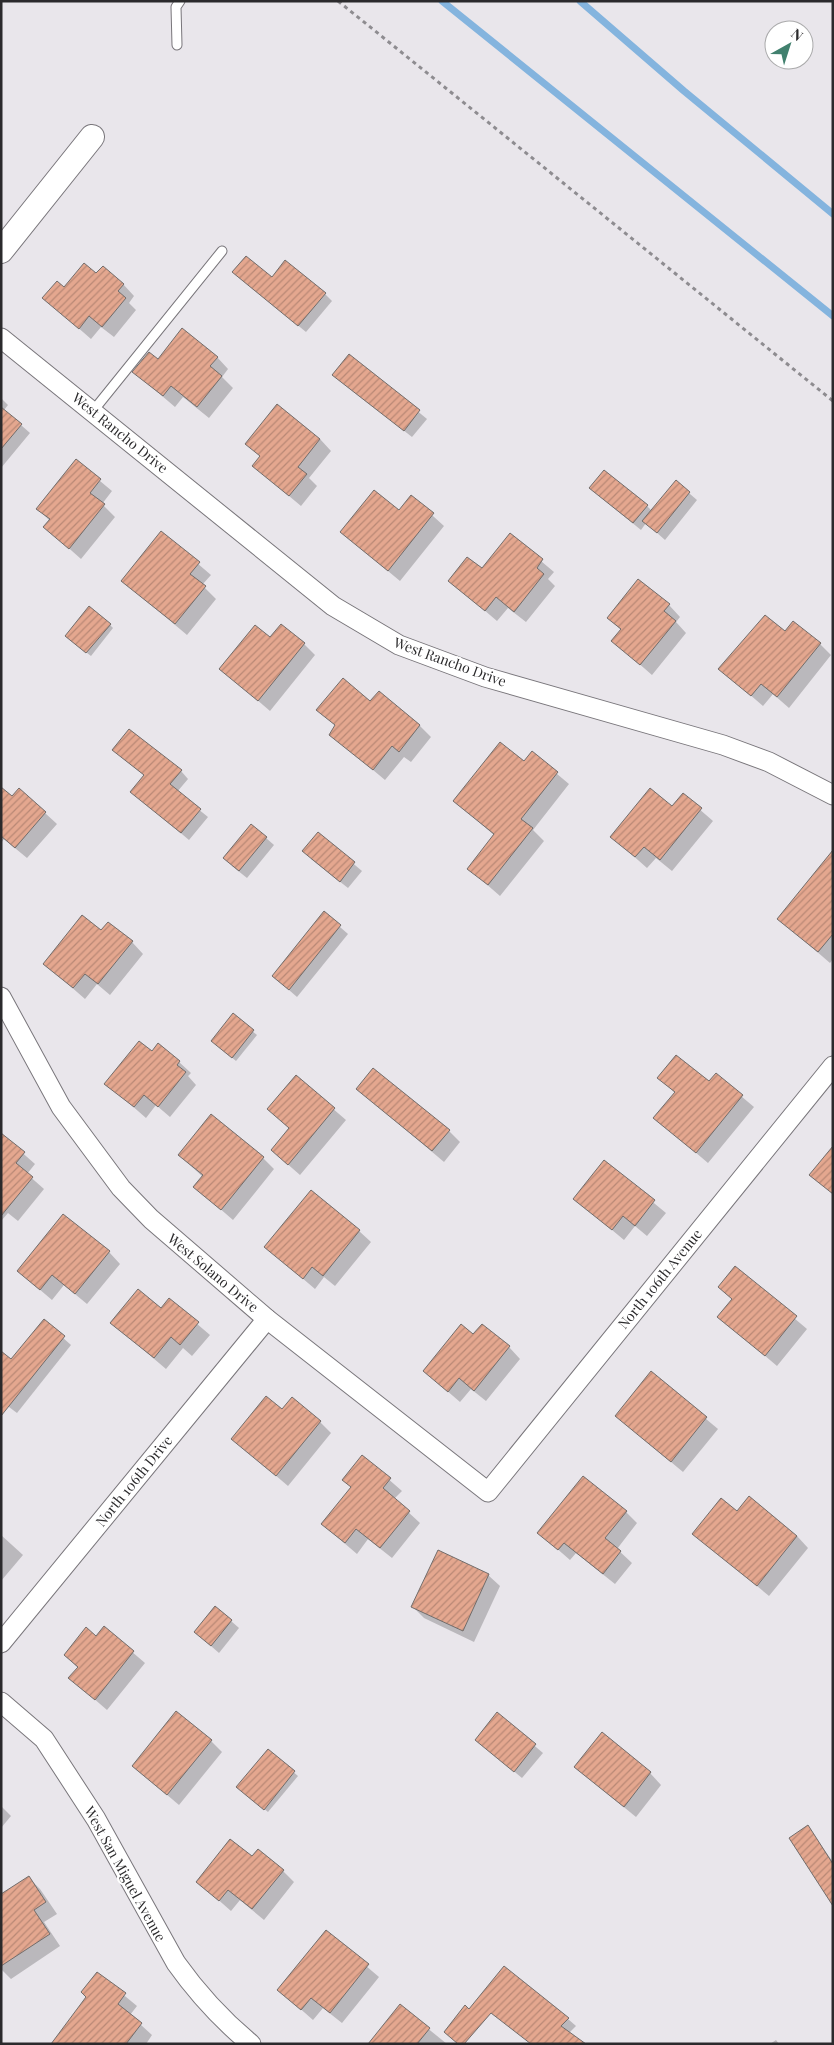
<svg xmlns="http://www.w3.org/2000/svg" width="834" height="2045" viewBox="0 0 834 2045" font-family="'Playfair Display',serif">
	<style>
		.shadow { fill: #0003 }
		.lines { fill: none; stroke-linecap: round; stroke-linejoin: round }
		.stream { stroke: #84b4de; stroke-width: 7 }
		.building { fill: url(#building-hatch); stroke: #726d6b }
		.service-casing { stroke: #79767b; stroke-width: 11 }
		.minor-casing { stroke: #79767b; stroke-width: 21 }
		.tertiary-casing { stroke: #79767b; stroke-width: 26 }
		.path { stroke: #8e8c90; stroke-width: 3; stroke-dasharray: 4 4; stroke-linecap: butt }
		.service { stroke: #fff; stroke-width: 9 }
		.minor { stroke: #fff; stroke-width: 19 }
		.tertiary { stroke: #fff; stroke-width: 24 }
		.labels { text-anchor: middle; stroke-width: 4.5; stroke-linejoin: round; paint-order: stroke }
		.street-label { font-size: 14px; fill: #2b2a2c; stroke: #fff }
	</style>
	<defs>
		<pattern id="building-hatch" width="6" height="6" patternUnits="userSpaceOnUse" patternTransform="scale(1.25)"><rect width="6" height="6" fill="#e4a78f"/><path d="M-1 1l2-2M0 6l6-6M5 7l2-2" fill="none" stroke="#b98875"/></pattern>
	</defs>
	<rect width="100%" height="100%" fill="#e9e6eb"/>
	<!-- shadow -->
	<g class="shadow">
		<polygon points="96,275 123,284 134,296 129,303 136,310 114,337 101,327 91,339 44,298"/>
		<polygon points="241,279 272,279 325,294 332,301 306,332"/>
		<polygon points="349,355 427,419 412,437 333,375"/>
		<polygon points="217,357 228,369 222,377 233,388 209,418 183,397 175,407 134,372 158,360"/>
		<polygon points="1,398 8,405 4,410 30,433 1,468"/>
		<polygon points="320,439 331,451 309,478 317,486 301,506 253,466 261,457 247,444"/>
		<polygon points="76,461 112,491 102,504 115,517 81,559 45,527 50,521 38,509"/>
		<polygon points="676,482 697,500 665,540 646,523 641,530 598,495 647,506 652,511"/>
		<polygon points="412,497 444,526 400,581 341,532 399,512"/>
		<polygon points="162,533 211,575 202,585 216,599 187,635 123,581"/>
		<polygon points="510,535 554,572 548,579 555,586 526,622 508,608 497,621 450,581 482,570"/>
		<polygon points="669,605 680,617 676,622 686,633 652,675 613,641 621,630 608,618"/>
		<polygon points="110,625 113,628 91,656 70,640"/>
		<polygon points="785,632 820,644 831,655 789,708 773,694 763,706 720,669"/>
		<polygon points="271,639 304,644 315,655 270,711 221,669"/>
		<polygon points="371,703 420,726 431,737 411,762 404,757 385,780 330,734 336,726 318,710"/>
		<polygon points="532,753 569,784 533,830 544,841 500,896 469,869 495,836 455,801 524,763"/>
		<polygon points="121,757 181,771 188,779 177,792 208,817 189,840 132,792 145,776"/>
		<polygon points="1,789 12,798 45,813 57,824 27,858 4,839 1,843"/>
		<polygon points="683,795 713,821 672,871 656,858 647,868 612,837 673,808"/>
		<polygon points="318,834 362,871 348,888 311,859"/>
		<polygon points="266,838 274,845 247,878 232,866"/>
		<polygon points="833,861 833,959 830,963 779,919"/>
		<polygon points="324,913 348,934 297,997 273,976"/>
		<polygon points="101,932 132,942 143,954 110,995 97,984 85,999 45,964"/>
		<polygon points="233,1015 257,1035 236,1061 216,1044"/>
		<polygon points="152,1053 179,1062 191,1073 188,1076 196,1085 170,1117 156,1105 146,1118 106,1083"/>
		<polygon points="716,1075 754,1107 708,1163 655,1118 675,1093 659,1077 709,1083"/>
		<polygon points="296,1077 346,1120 300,1175 284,1161 290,1129 269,1109"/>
		<polygon points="358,1089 449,1131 460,1142 444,1162"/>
		<polygon points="1,1134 35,1164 27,1174 44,1189 18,1221 8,1213 1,1221"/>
		<polygon points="179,1155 263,1158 274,1169 233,1220 195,1187 203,1177"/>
		<polygon points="604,1162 666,1213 647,1236 635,1226 624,1240 575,1199"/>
		<polygon points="359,1231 371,1242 335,1286 324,1277 315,1289 266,1247"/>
		<polygon points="109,1252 120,1264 87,1304 64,1285 52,1300 18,1271"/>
		<polygon points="735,1268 807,1329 777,1366 719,1317 733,1300 720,1287"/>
		<polygon points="169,1300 210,1335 192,1356 183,1348 166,1369 112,1323 161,1310"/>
		<polygon points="44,1321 71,1345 17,1413 1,1401 12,1361"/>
		<polygon points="473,1336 509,1347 520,1359 486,1401 471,1389 460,1402 424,1371"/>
		<polygon points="651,1373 718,1429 683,1472 616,1416"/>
		<polygon points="282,1411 320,1422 331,1433 288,1486 233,1439"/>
		<polygon points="363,1457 402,1491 394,1499 420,1523 392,1558 368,1539 357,1554 322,1524 352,1488 344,1480"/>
		<polygon points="626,1512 637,1523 617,1549 632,1563 615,1584 576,1553 570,1560 539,1533"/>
		<polygon points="694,1534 797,1536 808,1548 769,1596"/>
		<polygon points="1,1535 23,1555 1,1581"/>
		<polygon points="488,1575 500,1586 474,1642 424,1618 413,1607"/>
		<polygon points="231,1621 239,1628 219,1653 195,1632"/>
		<polygon points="104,1628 145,1663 107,1710 70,1678 78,1668 65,1655 97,1637"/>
		<polygon points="497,1714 543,1753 522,1778 476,1740"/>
		<polygon points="211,1741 222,1752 179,1805 133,1766"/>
		<polygon points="268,1751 298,1776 268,1812 242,1791"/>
		<polygon points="575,1767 650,1773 661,1785 636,1817"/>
		<polygon points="1,1806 11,1816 1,1828"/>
		<polygon points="808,1827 833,1862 833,1904"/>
		<polygon points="252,1858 283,1871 294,1882 264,1920 240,1900 231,1911 198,1882"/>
		<polygon points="29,1878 40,1889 57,1914 44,1922 60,1946 11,1979 1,1969 1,1896"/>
		<polygon points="326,1932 379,1977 342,2023 323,2008 313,2020 279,1990"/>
		<polygon points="504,1968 568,2019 576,2026 569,2033 531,2044"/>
		<polygon points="97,1973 137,2006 130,2015 152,2035 146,2044 56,2044 88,1997"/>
		<polygon points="400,2006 447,2044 370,2044"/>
		<polygon points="776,2040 779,2044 770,2044"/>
	</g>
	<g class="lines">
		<!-- stream -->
		<g class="stream">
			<polyline points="442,1 833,316"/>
			<polyline points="580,1 684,91 833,214"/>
		</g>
	</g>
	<!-- building -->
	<g class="building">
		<polygon points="246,256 272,277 285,260 326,293 298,326 232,272"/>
		<polygon points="84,263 96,273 103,266 124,284 118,291 126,298 102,327 89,316 79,329 42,298 57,281 64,287"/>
		<polygon points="182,328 218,357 210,366 222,376 197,407 171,386 163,396 132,372 149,352 158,359"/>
		<polygon points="349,354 420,410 404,431 332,375"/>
		<polygon points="277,404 320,439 298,467 307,474 289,496 252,466 260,456 245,444"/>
		<polygon points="1,407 22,424 1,449"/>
		<polygon points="76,459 101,479 90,493 105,504 69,549 43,527 50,519 36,509"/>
		<polygon points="604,470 648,505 633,523 589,488"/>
		<polygon points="676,480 690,492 657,533 642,521"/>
		<polygon points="374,490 399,510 411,495 434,513 388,571 340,532"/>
		<polygon points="161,531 200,562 190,574 206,586 175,624 121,581"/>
		<polygon points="510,533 543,559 537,568 544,574 514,612 496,597 485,611 448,581 467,557 482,568"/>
		<polygon points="638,579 670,604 664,611 676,621 640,665 611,641 621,629 607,618"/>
		<polygon points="89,606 111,624 86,653 65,636"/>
		<polygon points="765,615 785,631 793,621 821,643 777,697 761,684 751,696 718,669"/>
		<polygon points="281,624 305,643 258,701 219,669 255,625 270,637"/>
		<polygon points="343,678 370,701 379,691 420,725 399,752 392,746 373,770 329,735 335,725 316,710"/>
		<polygon points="129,729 182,770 170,784 201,809 181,833 130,792 144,775 112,750"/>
		<polygon points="500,742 524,761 532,751 558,772 521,819 533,828 488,885 467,869 494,834 453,801"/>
		<polygon points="1,787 12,796 19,788 46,812 15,848 1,836"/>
		<polygon points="650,788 672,806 683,793 702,808 660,860 644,847 635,857 610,837"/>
		<polygon points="251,824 267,837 239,871 223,858"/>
		<polygon points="318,832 355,862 340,882 302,851"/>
		<polygon points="833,850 833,934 818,952 777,919"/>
		<polygon points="324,911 341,925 289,990 272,976"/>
		<polygon points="82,915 101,930 108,922 133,941 98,984 85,974 73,988 43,964"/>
		<polygon points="233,1013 254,1030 232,1058 211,1041"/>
		<polygon points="139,1041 152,1051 158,1043 180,1061 177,1065 186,1072 158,1107 144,1095 134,1107 104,1084"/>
		<polygon points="676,1055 709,1081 716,1073 743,1095 696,1153 653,1118 675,1092 657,1078"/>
		<polygon points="373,1068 450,1130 432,1151 356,1089"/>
		<polygon points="296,1075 335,1108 288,1165 271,1150 289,1128 267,1109"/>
		<polygon points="211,1114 264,1157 221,1210 193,1187 203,1175 178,1155"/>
		<polygon points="1,1133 25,1152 16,1163 33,1177 1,1216"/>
		<polygon points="833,1146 833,1194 809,1175"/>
		<polygon points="604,1160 655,1200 635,1226 623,1216 612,1230 573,1199"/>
		<polygon points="311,1190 360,1230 323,1276 312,1267 303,1279 264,1247"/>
		<polygon points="63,1214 110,1251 75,1294 52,1275 40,1290 17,1271"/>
		<polygon points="735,1266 797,1316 765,1356 717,1317 732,1299 718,1287"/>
		<polygon points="138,1289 161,1308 169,1298 199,1322 180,1345 171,1337 154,1358 110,1323"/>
		<polygon points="44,1319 65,1336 1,1416 1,1351 11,1359"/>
		<polygon points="461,1324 473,1334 482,1324 510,1346 474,1391 459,1378 448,1392 423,1371"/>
		<polygon points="651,1371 707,1417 671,1462 615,1416"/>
		<polygon points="266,1396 282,1409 292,1397 321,1421 276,1476 231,1439"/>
		<polygon points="362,1455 391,1478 383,1488 410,1511 380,1548 356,1529 345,1543 321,1524 351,1487 342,1480"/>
		<polygon points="583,1476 627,1511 605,1538 621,1551 603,1574 564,1543 558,1550 537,1533"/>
		<polygon points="749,1496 797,1536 757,1586 692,1534 721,1498 737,1511"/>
		<polygon points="438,1550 489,1574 463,1631 411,1607"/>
		<polygon points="215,1606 232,1620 211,1646 194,1632"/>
		<polygon points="104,1626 134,1651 95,1700 68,1678 78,1667 64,1655 86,1627 96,1636"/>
		<polygon points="176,1711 212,1740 167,1795 132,1766"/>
		<polygon points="497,1712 536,1744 514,1772 475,1740"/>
		<polygon points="602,1732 651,1772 624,1807 574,1767"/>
		<polygon points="268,1749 295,1771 264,1810 236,1787"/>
		<polygon points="808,1825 833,1864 833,1906 789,1838"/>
		<polygon points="230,1839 252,1856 258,1849 284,1870 252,1909 228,1890 219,1901 196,1882"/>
		<polygon points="29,1876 46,1902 34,1910 50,1934 1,1966 1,1894"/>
		<polygon points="326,1930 369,1964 330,2013 311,1998 301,2010 277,1990"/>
		<polygon points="504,1966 569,2018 561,2026 586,2044 531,2044 491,2013 464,2044 458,2044 444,2032 465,2005 469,2009"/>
		<polygon points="97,1972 126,1993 118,2004 142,2023 126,2044 51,2044 86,1997 81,1992"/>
		<polygon points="400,2004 430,2028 417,2044 368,2044"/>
	</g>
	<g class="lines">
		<!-- service casing -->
		<g class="service-casing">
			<g id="service">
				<polyline points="177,45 176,7 180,1"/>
				<polyline points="93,411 222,251"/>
			</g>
		</g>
		<!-- minor casing -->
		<g class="minor-casing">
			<g id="minor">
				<polyline points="1,338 333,606 399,645 485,677 723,745 769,762 833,795"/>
				<polyline points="1,997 61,1107 121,1188 151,1219 267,1319 488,1492 833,1066"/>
				<polyline points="1,1643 267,1319"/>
				<path d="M1,1702L44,1739L96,1819L176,1963C198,1994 222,2020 251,2044"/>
			</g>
		</g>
		<!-- tertiary casing -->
		<g class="tertiary-casing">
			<polyline id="tertiary" points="1,251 92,137"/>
		</g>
		<!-- path -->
		<polyline class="path" points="338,1 833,401"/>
		<!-- service -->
		<use href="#service" class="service"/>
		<!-- minor -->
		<use href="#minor" class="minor"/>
		<!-- tertiary -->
		<use href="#tertiary" class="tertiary"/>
	</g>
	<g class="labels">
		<!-- street labels -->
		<g class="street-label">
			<text transform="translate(120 433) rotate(39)" y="5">West Rancho Drive</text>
			<text transform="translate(450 662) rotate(20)" y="5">West Rancho Drive</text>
			<text transform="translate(213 1273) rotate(40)" y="5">West Solano Drive</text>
			<text transform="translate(660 1279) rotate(-51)" y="5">North 106th Avenue</text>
			<text transform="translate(134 1481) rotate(-51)" y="5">North 106th Drive</text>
			<text transform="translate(125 1874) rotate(61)" y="5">West San Miguel Avenue</text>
		</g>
	</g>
	<!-- border -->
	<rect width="834" height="2045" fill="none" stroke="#2b2a2c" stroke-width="5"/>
	<!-- north arrow -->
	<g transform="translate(789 45) rotate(39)"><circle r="24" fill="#ffffff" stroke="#aaaaab"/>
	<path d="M0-4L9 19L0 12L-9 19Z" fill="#41806e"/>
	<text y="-8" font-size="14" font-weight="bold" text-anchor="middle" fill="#2b2a2c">N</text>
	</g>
</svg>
